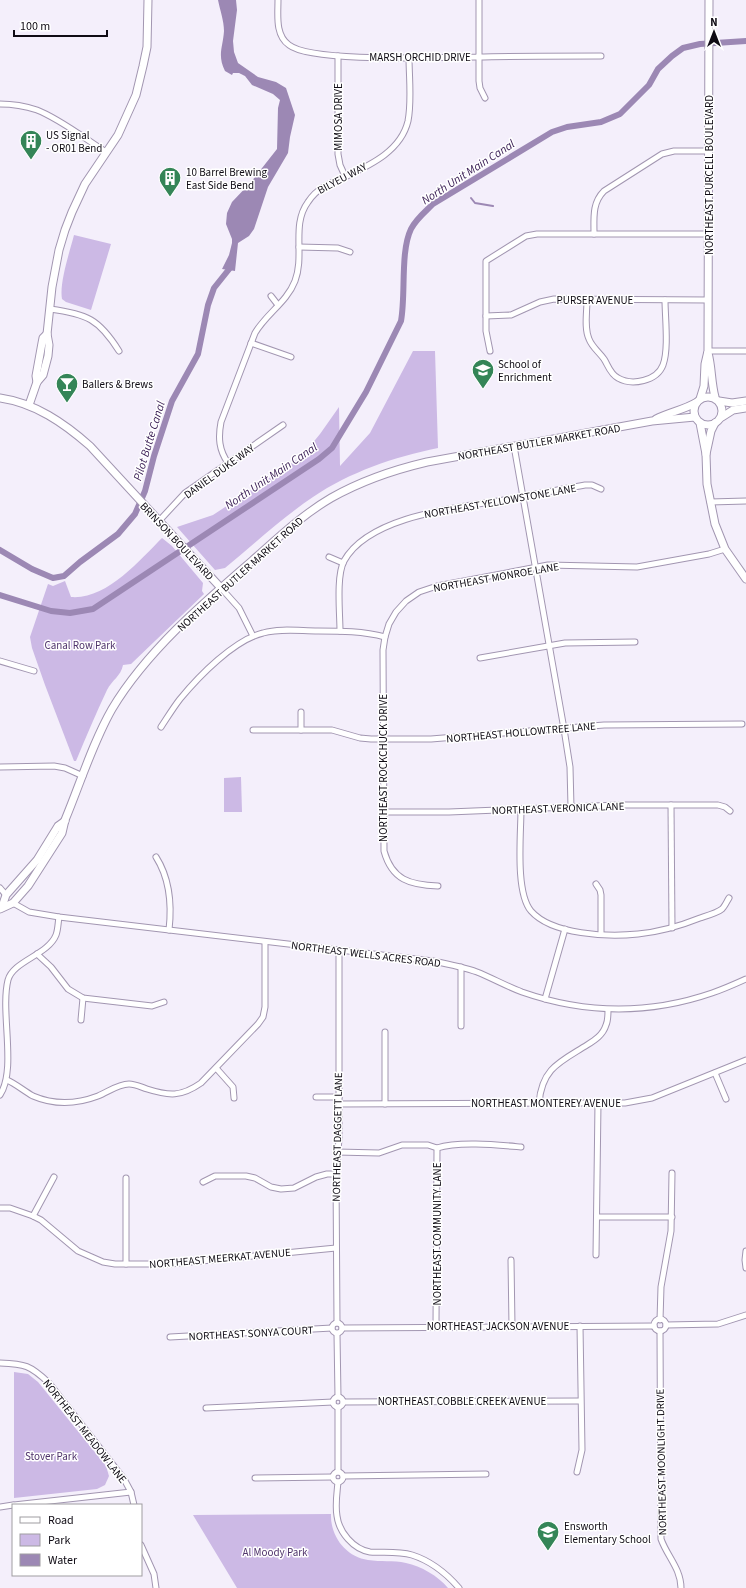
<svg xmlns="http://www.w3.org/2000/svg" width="746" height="1588" viewBox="0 0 746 1588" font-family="'Source Sans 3',sans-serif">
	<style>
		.green { fill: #ccb9e5 }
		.water { fill: #9c88b4 }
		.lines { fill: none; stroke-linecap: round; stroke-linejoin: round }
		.stream { stroke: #9c88b4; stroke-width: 2 }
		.canal { stroke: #9c88b4; stroke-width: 6 }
		.street-casing { stroke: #a296b1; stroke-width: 7 }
		.secondary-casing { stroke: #a296b1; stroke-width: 9 }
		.street { stroke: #fff; stroke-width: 5 }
		.secondary { stroke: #fff; stroke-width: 7 }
		.labels { text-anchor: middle; stroke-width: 3; stroke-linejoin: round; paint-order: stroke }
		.street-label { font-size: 11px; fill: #0f0b14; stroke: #fff }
		.poi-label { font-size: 11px; fill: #0f0b14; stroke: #fff; text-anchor: start }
		.park-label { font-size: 11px; fill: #4f336b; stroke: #fff }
		.water-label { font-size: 12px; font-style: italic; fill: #391d54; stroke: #fff }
	</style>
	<rect width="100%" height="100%" fill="#f4effb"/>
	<!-- green -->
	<g class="green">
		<path d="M74,235L111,244L91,310L66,302L62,299C59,283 70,251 74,235Z"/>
		<path d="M413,351H435L438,448C394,457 350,472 313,497C282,518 254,544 225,568L215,570L177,527L213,515L301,457L320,434L339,407L340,466L370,433Z"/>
		<path d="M162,538L172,546L203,583L202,591L204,594L131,664L123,665C121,676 112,680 107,690C96,713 86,737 76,761H74L45,685L32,648L30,637L48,584L53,586L65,581L71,597C106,600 139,561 162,538Z"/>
		<polygon points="241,777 242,812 224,812 224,778"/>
		<polygon points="14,1372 28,1374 38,1382 106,1466 109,1476 105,1485 97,1489 14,1498"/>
		<path d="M331,1514C330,1536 346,1557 368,1560C381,1562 393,1560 406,1563C421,1566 438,1576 448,1588H237L193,1515Z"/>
	</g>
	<!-- water -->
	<path class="water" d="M218,0H236L237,10L233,41L234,52L238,63L258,77L276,82L286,88L295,115L290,137L288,153L268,187L254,229L249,236L238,243L235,271L222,269L229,255L232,243V239L226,224L227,213L232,202L251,182L277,149L278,108L280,100L273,94L252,85L245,76L239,73H233L232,75L225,71C217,55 223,47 224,31C224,21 220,10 218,0Z"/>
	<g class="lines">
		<!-- stream -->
		<polyline class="stream" points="471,198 475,203 493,206"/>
		<!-- canal -->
		<g class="canal">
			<polyline points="0,550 32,569 53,578 64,576 80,562 118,534 135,514 145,491 154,456 172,401 198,354 208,305 214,288 230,268 231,263"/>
			<path d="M0,595L51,611L70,613L93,609L319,459L332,448L366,392L401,321C406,294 400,252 411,229C416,219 425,212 433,204L552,132L567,127L601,122L620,114L649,85L658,69L672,56L683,48L700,44L746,41"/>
		</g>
		<!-- street casing -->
		<g class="street-casing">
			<g id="street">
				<path d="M278,0C278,15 275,35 289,45C312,63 442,57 476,57C518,56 560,56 601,56"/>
				<polyline points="479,0 479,81 480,88 485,98"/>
				<polyline points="338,56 338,154 340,165 345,176"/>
				<path d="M0,104C12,104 25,106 37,110C60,119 84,138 106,152"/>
				<path d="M594,234C594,218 592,203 604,191L662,154L674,151H708"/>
				<polyline points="299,247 338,248 350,252"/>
				<polyline points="271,296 278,305"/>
				<path d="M587,300C587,312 584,328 589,339C592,347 599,352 604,359C608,365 610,374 618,378C632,386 657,381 663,365C669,349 665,317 665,300"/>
				<path d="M50,309C87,314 99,319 119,351"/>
				<polyline points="486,316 511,315 540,302 554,299 708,300"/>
				<polyline points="251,343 291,357"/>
				<polyline points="490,351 486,331 486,261 526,236 537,234 708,234"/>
				<polyline points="708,351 746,351"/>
				<polyline points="514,446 564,729 570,767 571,807"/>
				<path d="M228,463C219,450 218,438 221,422L255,333C266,314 287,302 295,281C305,255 291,225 308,202C317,188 330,183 345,177C370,165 401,151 408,121C412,101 409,77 409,57"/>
				<polyline points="710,502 746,501"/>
				<polyline points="159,521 185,493 283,425"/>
				<polyline points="329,557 343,563"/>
				<polyline points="221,588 239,608 253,636"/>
				<path d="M340,631C340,614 336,576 344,561C368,517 453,508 498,501C527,496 556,490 585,485H592L601,489"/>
				<polyline points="480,658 565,643 635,642"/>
				<polyline points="0,661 34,671"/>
				<path d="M161,727C167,718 173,708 180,699C199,676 234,640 263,633C280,628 300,631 318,631C341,631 363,631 385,637"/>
				<polyline points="253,730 332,730 360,738 371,739 431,739 604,725 742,724"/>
				<polyline points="301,730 301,712"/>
				<polyline points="0,767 54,766 65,768 83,776"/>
				<polyline points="671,805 672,928"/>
				<path d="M521,809C521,834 515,892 531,911C552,935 608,937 638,934C659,932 680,926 700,918C706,916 717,913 722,909C725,906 727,901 729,898"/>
				<polyline points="383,812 449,812 618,805 718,805 725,807 730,811"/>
				<path d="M156,857C170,879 172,904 169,930"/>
				<polyline points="596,884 600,890 601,895 601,934"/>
				<path d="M438,886C410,885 392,880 384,851L383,650L385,637L389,624L396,612L406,601L419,592L437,586L548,565L637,567L709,554L725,549"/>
				<polyline points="0,888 6,895"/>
				<path d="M13,903L29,912L59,917L433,961C448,964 463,967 477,972C492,978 506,986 522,992C585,1014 648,1015 712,993C724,989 735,984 746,979"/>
				<polyline points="37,954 51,967 68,989 83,998 152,1006 164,1002"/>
				<polyline points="545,999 565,929"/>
				<polyline points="81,1020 83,998"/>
				<polyline points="461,1026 461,967"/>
				<polyline points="385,1032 385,1104"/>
				<polyline points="216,1068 233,1087 234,1098"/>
				<polyline points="715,1073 726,1099"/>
				<path d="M7,1080C16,1084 24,1091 33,1096C54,1105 77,1104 98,1096C108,1092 118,1084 129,1084C135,1084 141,1087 147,1089C169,1096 181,1097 201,1083L258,1024L263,1017L265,1007V942"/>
				<path d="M0,1095C17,1069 0,1012 8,980C13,961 48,955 56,935C58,930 58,923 59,917"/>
				<polyline points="316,1097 339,1097"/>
				<path d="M539,1103C542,1068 560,1062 587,1045C595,1040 603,1035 606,1025C608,1021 608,1015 608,1010"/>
				<polyline points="339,1104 598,1103 625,1103 652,1098 746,1060"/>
				<path d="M437,1148C459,1141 498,1145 521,1147"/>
				<polyline points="337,1152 379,1153 402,1145 428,1145 437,1148 436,1326"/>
				<polyline points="126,1178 126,1264"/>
				<polyline points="203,1182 215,1176 246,1176 255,1178 271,1187 281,1189 294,1188 316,1177 327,1174 336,1174"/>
				<polyline points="0,1208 10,1208 33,1216 41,1220 78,1251 103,1262 115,1264 170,1264 336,1248"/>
				<polyline points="33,1216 54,1177"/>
				<polyline points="597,1217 672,1217"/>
				<polyline points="746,1251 745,1260 746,1268"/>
				<polyline points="596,1255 598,1103"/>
				<polyline points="511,1260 512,1326"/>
				<circle cx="660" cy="1325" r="6"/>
				<polyline points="660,1320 661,1287 671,1231 672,1173"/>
				<circle cx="337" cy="1328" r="5"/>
				<polyline points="337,1323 336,1174 339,1139 339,950"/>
				<polyline points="666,1325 718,1324 746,1315"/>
				<polyline points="342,1328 654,1326"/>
				<path d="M660,1331L661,1539C667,1556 681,1569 681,1588"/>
				<polyline points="337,1334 338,1397"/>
				<polyline points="170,1337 332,1328"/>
				<path d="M0,1363C25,1364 30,1365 49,1383L124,1479L131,1492L134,1505"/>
				<circle cx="338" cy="1402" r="5"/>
				<polyline points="343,1402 580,1401"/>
				<polyline points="206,1408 333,1402"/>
				<circle cx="338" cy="1477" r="5"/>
				<polyline points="338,1472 338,1408"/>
				<polyline points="577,1472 582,1450 580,1326"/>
				<polyline points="343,1476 486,1474"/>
				<polyline points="255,1478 332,1477"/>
				<path d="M338,1482C337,1493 335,1505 337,1516C339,1532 353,1549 370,1552C384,1553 398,1551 412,1555C431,1561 446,1573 459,1588"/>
				<polyline points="14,1505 131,1492"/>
				<polyline points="0,1507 13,1505"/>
				<polyline points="141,1545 154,1574 156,1588"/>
			</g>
		</g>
		<!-- secondary casing -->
		<g class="secondary-casing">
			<g id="secondary">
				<path d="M708,353C712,368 711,382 715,397"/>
				<polyline points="37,382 36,376 42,343 43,338 47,334"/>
				<circle cx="708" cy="411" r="14"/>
				<path d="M0,398C35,403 64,423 90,446L221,588"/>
				<polyline points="700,399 704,386 705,364 708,351 709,0"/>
				<polyline points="719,401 732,403 746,401"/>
				<polyline points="29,405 37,382 43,375 48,356 49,345 47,334 52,287 59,250 65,230 72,212 85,184 118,135 136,95 143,66 147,47 148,0"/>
				<polyline points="722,417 733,410 746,408"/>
				<path d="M656,419C669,412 684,410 697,402"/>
				<polyline points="700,423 706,454 707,484 715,524 725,549 746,579"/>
				<polyline points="706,454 711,431 715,423"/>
				<polyline points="2,907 6,895 37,860 58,826 65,821"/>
				<path d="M0,909L13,903L28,886L62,833L65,820C80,784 93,742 112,709C146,652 203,603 253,560C278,538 302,515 331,498C361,481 393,470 427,462L652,421L695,417"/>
			</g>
		</g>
		<!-- street -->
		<use href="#street" class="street"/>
		<!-- secondary -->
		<use href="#secondary" class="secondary"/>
	</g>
	<!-- icons -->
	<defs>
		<g id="building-pin" transform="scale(1.15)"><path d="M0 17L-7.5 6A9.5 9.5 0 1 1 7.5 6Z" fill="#348557" stroke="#fff"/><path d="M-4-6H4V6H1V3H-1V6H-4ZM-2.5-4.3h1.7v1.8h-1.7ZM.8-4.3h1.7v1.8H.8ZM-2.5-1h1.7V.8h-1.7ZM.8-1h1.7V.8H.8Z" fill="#fff"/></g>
		<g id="school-pin" transform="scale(1.15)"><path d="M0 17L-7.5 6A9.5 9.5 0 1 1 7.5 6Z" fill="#348557" stroke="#fff"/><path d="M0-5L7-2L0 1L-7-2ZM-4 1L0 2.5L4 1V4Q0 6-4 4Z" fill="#fff"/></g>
		<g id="bar-pin" transform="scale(1.15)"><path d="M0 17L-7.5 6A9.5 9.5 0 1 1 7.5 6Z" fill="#348557" stroke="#fff"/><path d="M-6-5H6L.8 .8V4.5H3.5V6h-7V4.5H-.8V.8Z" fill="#fff"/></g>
	</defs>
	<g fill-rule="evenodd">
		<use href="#building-pin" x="31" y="141"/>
		<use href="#building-pin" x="170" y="178"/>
		<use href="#school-pin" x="483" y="370"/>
		<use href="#bar-pin" x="67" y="384"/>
		<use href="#school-pin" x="548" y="1532"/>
	</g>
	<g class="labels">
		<!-- street labels -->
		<g class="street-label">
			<text x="420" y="61">MARSH ORCHID DRIVE</text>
			<text transform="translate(338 117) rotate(-90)" y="4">MIMOSA DRIVE</text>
			<text transform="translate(709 175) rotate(-90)" y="4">NORTHEAST PURCELL BOULEVARD</text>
			<text transform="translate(342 178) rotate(-28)" y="4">BILYEU WAY</text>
			<text x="595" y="304">PURSER AVENUE</text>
			<text transform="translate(539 442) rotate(-10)" y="4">NORTHEAST BUTLER MARKET ROAD</text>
			<text transform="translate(219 471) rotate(-36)" y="4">DANIEL DUKE WAY</text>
			<text transform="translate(500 501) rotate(-10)" y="4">NORTHEAST YELLOWSTONE LANE</text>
			<text transform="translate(177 541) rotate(47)" y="4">BRINSON BOULEVARD</text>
			<text transform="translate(240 574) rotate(-42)" y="4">NORTHEAST BUTLER MARKET ROAD</text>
			<text transform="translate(496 577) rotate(-10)" y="4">NORTHEAST MONROE LANE</text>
			<text transform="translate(521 732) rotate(-5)" y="4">NORTHEAST HOLLOWTREE LANE</text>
			<text transform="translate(383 768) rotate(-90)" y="4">NORTHEAST ROCKCHUCK DRIVE</text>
			<text transform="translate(558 808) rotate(-2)" y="4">NORTHEAST VERONICA LANE</text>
			<text transform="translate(366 954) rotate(7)" y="4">NORTHEAST WELLS ACRES ROAD</text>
			<text x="546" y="1107">NORTHEAST MONTEREY AVENUE</text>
			<text transform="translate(337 1137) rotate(-89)" y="4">NORTHEAST DAGGETT LANE</text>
			<text transform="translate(437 1234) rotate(-90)" y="4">NORTHEAST COMMUNITY LANE</text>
			<text transform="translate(220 1258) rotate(-5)" y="4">NORTHEAST MEERKAT AVENUE</text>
			<text x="498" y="1330">NORTHEAST JACKSON AVENUE</text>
			<text transform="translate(251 1333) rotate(-3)" y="4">NORTHEAST SONYA COURT</text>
			<text x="462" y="1405">NORTHEAST COBBLE CREEK AVENUE</text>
			<text transform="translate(85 1431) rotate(52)" y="4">NORTHEAST MEADOW LANE</text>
			<text transform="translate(661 1462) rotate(-91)" y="4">NORTHEAST MOONLIGHT DRIVE</text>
		</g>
		<!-- poi labels -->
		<g class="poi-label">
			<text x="46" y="139">US Signal<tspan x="46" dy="13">- OR01 Bend</tspan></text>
			<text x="186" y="176">10 Barrel Brewing<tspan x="186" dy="13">East Side Bend</tspan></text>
			<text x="498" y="368">School of<tspan x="498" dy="13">Enrichment</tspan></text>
			<text x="82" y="388">Ballers &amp; Brews</text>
			<text x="564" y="1530">Ensworth<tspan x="564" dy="13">Elementary School</tspan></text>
		</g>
		<!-- park labels -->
		<g class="park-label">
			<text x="80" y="649">Canal Row Park</text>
			<text x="51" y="1460">Stover Park</text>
			<text x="275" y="1556">Al Moody Park</text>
		</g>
		<!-- water labels -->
		<g class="water-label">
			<text transform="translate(468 172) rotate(-33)" y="4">North Unit Main Canal</text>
			<text transform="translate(149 441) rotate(-73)" y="4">Pilot Butte Canal</text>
			<text transform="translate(271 476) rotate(-34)" y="4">North Unit Main Canal</text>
		</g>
	</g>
	<!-- legend -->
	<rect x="12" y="1504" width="130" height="72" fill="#ffffff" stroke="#9f9da1"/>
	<rect x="20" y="1517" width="20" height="6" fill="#ffffff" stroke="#9f9da1"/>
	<text x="48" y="1524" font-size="12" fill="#0f0b14">Road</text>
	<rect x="20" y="1534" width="20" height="12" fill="#ccb9e5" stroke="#9f9da1"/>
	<text x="48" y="1544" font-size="12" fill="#0f0b14">Park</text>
	<rect x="20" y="1554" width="20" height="12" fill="#9c88b4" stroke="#9f9da1"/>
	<text x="48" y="1564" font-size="12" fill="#0f0b14">Water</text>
	<!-- north arrow -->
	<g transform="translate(714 32)" stroke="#ffffff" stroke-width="3" paint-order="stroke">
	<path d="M0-3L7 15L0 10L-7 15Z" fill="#0f0b14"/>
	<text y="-6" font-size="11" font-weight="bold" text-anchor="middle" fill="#0f0b14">N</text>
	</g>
	<!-- scale -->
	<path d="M14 30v6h93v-6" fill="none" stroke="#0f0b14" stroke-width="2"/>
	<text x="20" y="30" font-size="12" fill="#0f0b14" stroke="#ffffff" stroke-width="3" paint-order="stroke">100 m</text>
</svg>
